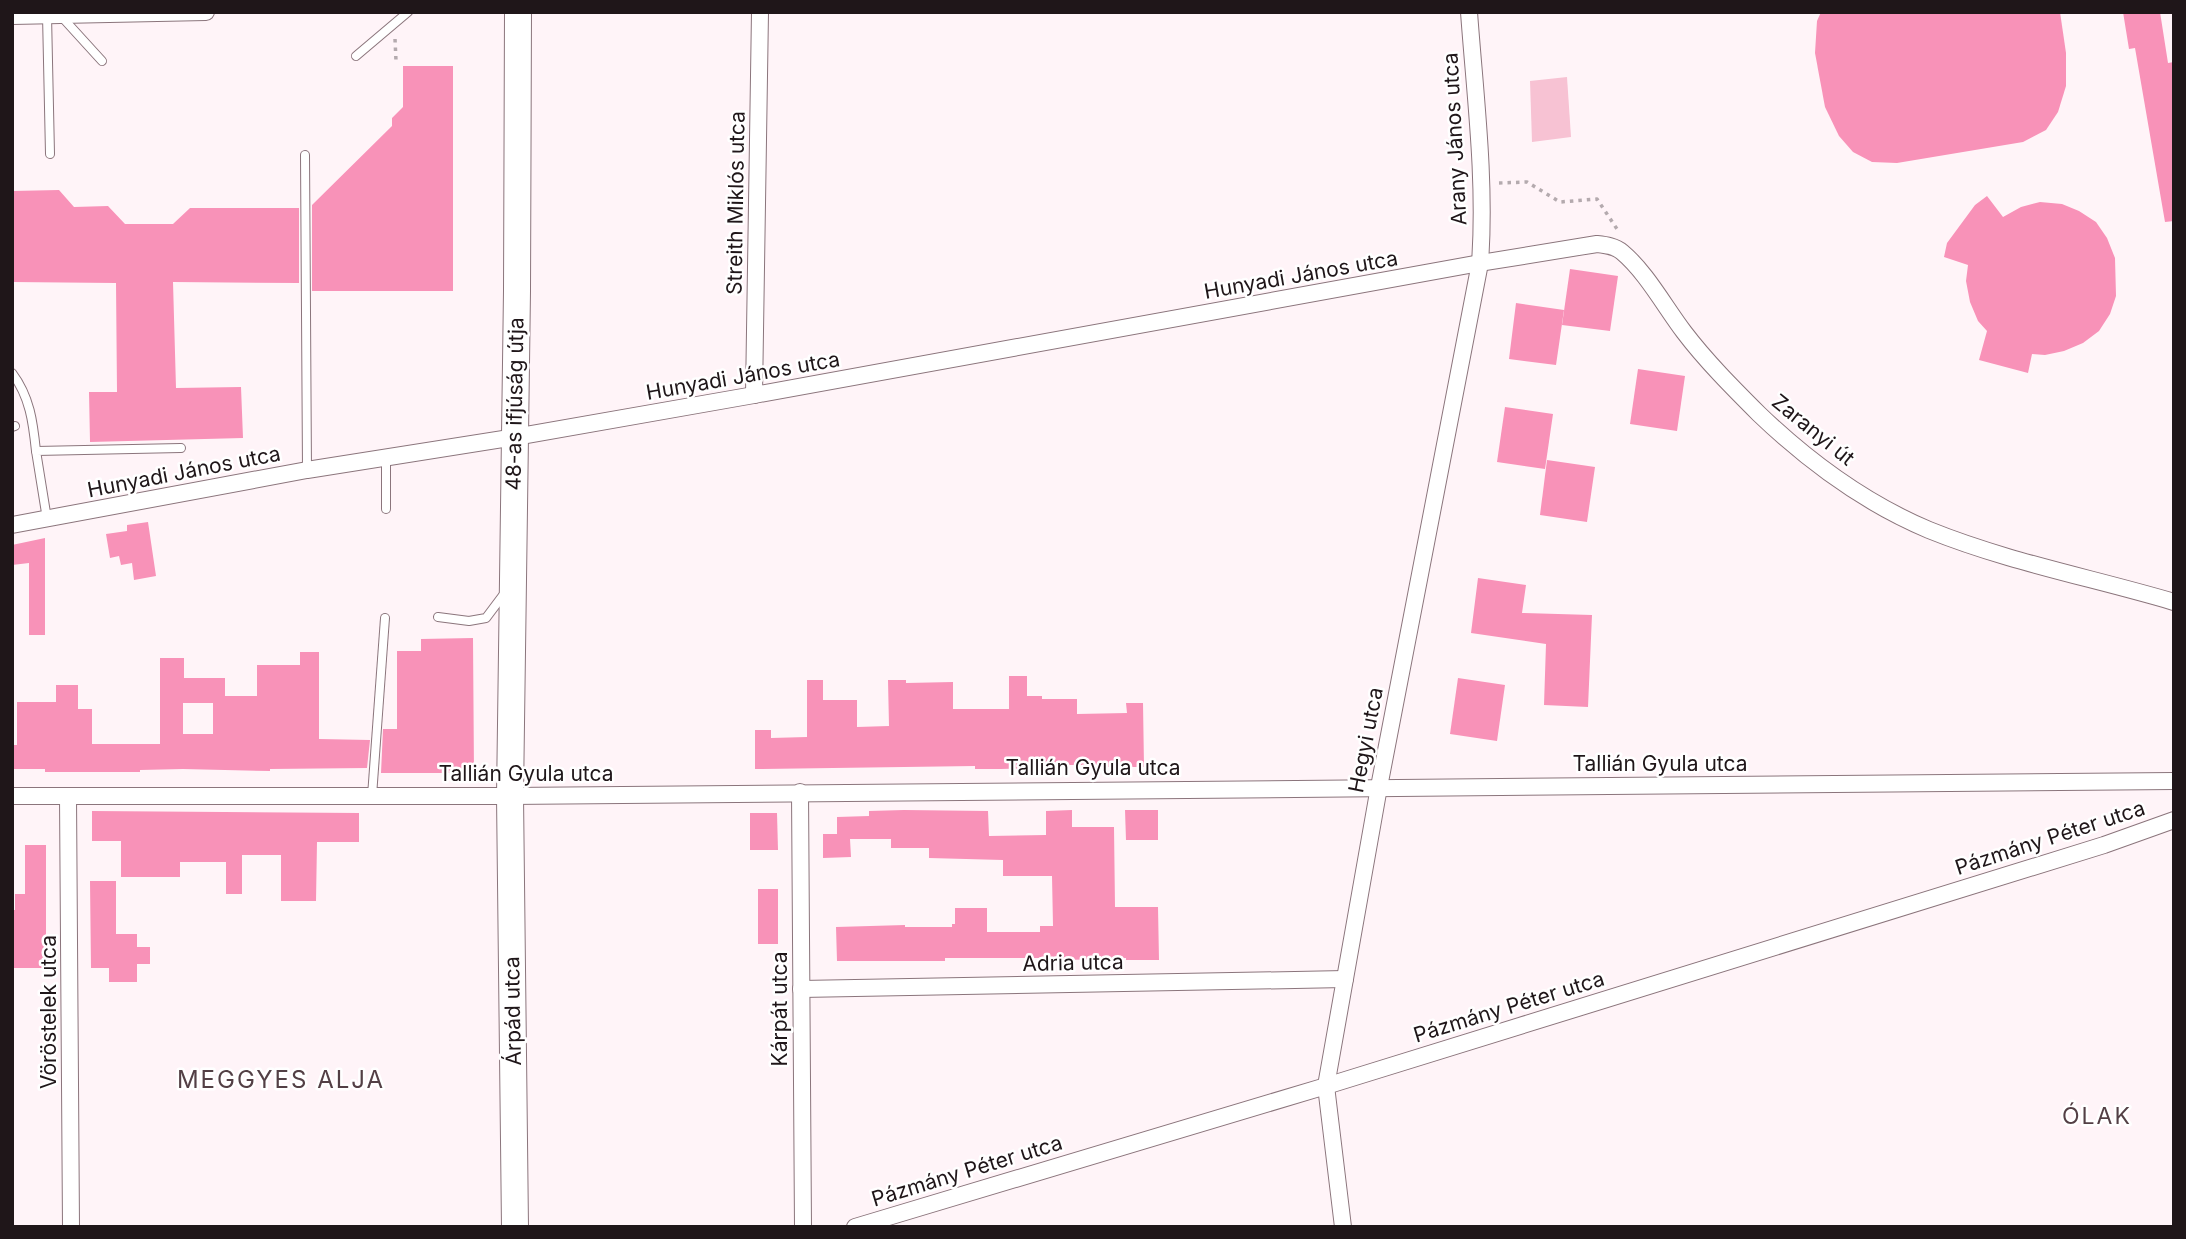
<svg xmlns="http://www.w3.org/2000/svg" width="2186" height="1239" viewBox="0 0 2186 1239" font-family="Inter,sans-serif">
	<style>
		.green { fill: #f7c2d3 }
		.building { fill: #f892b8; fill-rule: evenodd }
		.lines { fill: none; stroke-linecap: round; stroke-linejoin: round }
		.service-casing { stroke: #8b757c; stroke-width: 10 }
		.minor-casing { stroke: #8b757c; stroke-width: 18 }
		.primary-casing { stroke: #8b757c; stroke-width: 28 }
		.path { stroke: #b4aaae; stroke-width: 3.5; stroke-dasharray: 3.5 5; stroke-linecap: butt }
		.service { stroke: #fff; stroke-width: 8 }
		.minor { stroke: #fff; stroke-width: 16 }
		.primary { stroke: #fff; stroke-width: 26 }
		.labels { text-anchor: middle; stroke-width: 5; stroke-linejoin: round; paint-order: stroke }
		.street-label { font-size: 21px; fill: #1f1619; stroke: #fff }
		.neighbourhood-label { font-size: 23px; letter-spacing: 2px; fill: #533f45; stroke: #fff }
		.quarter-label { font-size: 24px; letter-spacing: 2px; fill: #533f45; stroke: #fff }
	</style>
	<rect width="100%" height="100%" fill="#fff4f8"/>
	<!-- green -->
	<polygon class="green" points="1567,77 1571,137 1532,142 1530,81"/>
	<!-- building -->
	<g class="building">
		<polygon points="1821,12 2060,12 2066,53 2066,86 2058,112 2046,130 2023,142 1897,163 1872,162 1853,152 1839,136 1825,107 1815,53 1817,21"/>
		<polygon points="2123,12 2160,12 2168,63 2174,62 2174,221 2165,222 2135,48 2129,49"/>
		<polygon points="403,66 453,66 453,291 312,291 312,205 392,126 392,118 403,107"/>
		<polygon points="59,190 74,207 108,206 125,224 173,224 190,208 299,208 299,283 173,282 176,388 241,387 243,438 90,442 89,392 117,392 116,283 12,282 12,191"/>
		<polygon points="1987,196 2003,217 2021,207 2040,202 2062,204 2079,211 2096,222 2107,238 2115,258 2116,296 2110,314 2099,331 2083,343 2064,351 2045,355 2032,354 2028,373 1979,360 1987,331 1978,321 1970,302 1966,281 1968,265 1944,257 1947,243 1975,205"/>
		<polygon points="1570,269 1618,276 1610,331 1562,325"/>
		<polygon points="1516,303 1564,310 1556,365 1509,359"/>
		<polygon points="1638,369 1685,376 1677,431 1630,424"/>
		<polygon points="1505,407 1553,414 1545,469 1497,462"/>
		<polygon points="1547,460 1595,467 1587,522 1540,515"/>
		<polygon points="148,522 156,576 134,580 132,563 121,565 119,556 110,558 106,534 127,531 127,525"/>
		<polygon points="45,538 45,635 29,635 29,563 12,565 12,545"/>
		<polygon points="1478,578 1526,585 1522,613 1592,615 1588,707 1544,705 1546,644 1471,633"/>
		<polygon points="473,638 474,773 381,773 383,729 397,729 397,651 421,651 421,639"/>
		<path d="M300,652H319V739L370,740L367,768L270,769V771L183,769L140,770V772H45V769H12V745H17V702H56V685H78V709H92V744H160V658H184V678H225V696H257V665H300ZM183,703H213V734H183Z"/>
		<polygon points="1009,676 1027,676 1027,696 1042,696 1042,699 1077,699 1077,714 1127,713 1126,703 1143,703 1144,767 1085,767 1085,765 1042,765 1042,768 1001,769 975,769 975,766 755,769 755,730 771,730 771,738 807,737 807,680 823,680 823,700 857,700 857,727 889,726 888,680 906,680 906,683 953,682 953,709 1009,709"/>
		<polygon points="1458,678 1505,685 1497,741 1450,734"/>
		<polygon points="904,810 988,811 989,836 1046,835 1046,811 1072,810 1072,827 1114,827 1115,907 1158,907 1159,960 1126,960 1126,958 1040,961 1040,958 945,958 945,961 837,961 836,927 905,925 905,927 952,927 952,924 955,924 955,908 987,908 987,932 1040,932 1040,926 1053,926 1052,876 1003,876 1003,860 929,858 929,848 891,848 891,839 850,839 851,857 823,858 823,834 837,834 837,817 869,816 869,811"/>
		<polygon points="1125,810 1158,810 1158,840 1126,840"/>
		<polygon points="92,811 359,813 359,842 317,842 316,901 281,901 281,855 242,855 242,894 226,894 226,862 180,862 180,877 121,877 121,841 92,841"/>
		<polygon points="750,813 777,813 778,850 750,850"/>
		<polygon points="25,845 46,845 46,968 12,968 12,910 15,910 15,894 25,894"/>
		<polygon points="90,881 116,881 116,934 137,934 137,947 150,947 150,964 137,964 137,982 109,982 109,968 91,968"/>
		<rect x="758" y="889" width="20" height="55"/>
	</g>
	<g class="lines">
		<!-- service casing -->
		<g class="service-casing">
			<g id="service">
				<polyline points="47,15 50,154"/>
				<polyline points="61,16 102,61"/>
				<polyline points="356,56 408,12"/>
				<polyline points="305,155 307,470"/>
				<path d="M12,373C30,397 33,422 36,451"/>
				<polyline points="12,427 15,426"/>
				<polyline points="386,458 386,509"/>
				<polyline points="47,519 36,451 181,448"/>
				<polyline points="438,617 469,621 486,618 504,594"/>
				<polyline points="372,796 385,618"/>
			</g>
		</g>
		<!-- minor casing -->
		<g class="minor-casing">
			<g id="minor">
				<polyline points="12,16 206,12"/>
				<polyline points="754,395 760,12"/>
				<path d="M12,525L307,470L515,437L754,395L1480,263L1597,244C1606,245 1615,246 1622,252C1646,272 1665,307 1684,332C1706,361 1733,388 1759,414C1808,461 1867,504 1929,530C2008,562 2093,578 2174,602"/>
				<polyline points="800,792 803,1227"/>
				<polyline points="12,796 510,796 2174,781"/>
				<polyline points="68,797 71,1227"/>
				<polyline points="801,989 1345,979"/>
				<polyline points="855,1227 1326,1086 2104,845 2174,820"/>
				<path d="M1343,1227L1326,1086L1379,787L1480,263C1486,180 1475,95 1469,12"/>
			</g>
		</g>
		<!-- primary casing -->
		<g class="primary-casing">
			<polyline id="primary" points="515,1227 510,796 517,291 518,12"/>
		</g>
		<!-- path -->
		<g class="path">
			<polyline points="395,39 396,61"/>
			<polyline points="1499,183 1527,182 1560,202 1597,199 1617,229"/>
		</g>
		<!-- service -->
		<use href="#service" class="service"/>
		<!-- minor -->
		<use href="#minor" class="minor"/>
		<!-- primary -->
		<use href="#primary" class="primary"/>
	</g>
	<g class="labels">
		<!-- street labels -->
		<g class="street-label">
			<text transform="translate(1455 139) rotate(-93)" y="7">Arany János utca</text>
			<text transform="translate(736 203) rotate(-89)" y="7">Streith Miklós utca</text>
			<text transform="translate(1301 275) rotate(-10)" y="7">Hunyadi János utca</text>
			<text transform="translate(743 376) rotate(-10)" y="7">Hunyadi János utca</text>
			<text transform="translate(515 404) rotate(-89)" y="7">48-as ifjúság útja</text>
			<text transform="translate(1813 430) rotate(39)" y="7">Zaranyi út</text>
			<text transform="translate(184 472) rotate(-11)" y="7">Hunyadi János utca</text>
			<text transform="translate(1366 740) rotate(-79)" y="7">Hegyi utca</text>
			<text x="1660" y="771">Tallián Gyula utca</text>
			<text x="1093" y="775">Tallián Gyula utca</text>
			<text x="526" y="781">Tallián Gyula utca</text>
			<text transform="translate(2050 838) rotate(-18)" y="7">Pázmány Péter utca</text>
			<text transform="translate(1073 963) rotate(-1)" y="7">Adria utca</text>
			<text transform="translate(1509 1007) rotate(-17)" y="7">Pázmány Péter utca</text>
			<text transform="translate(780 1009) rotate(-90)" y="7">Kárpát utca</text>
			<text transform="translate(513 1011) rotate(-91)" y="7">Árpád utca</text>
			<text transform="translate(49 1012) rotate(-90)" y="7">Vöröstelek utca</text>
			<text transform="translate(967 1171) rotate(-17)" y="7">Pázmány Péter utca</text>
		</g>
		<!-- neighbourhood labels -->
		<g class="neighbourhood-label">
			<text x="2097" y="1124">ÓLAK</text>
		</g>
		<!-- quarter labels -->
		<g class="quarter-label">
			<text x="281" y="1088">MEGGYES ALJA</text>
		</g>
	</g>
	<!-- border -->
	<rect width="2186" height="1239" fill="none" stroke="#1f1619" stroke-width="28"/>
</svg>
